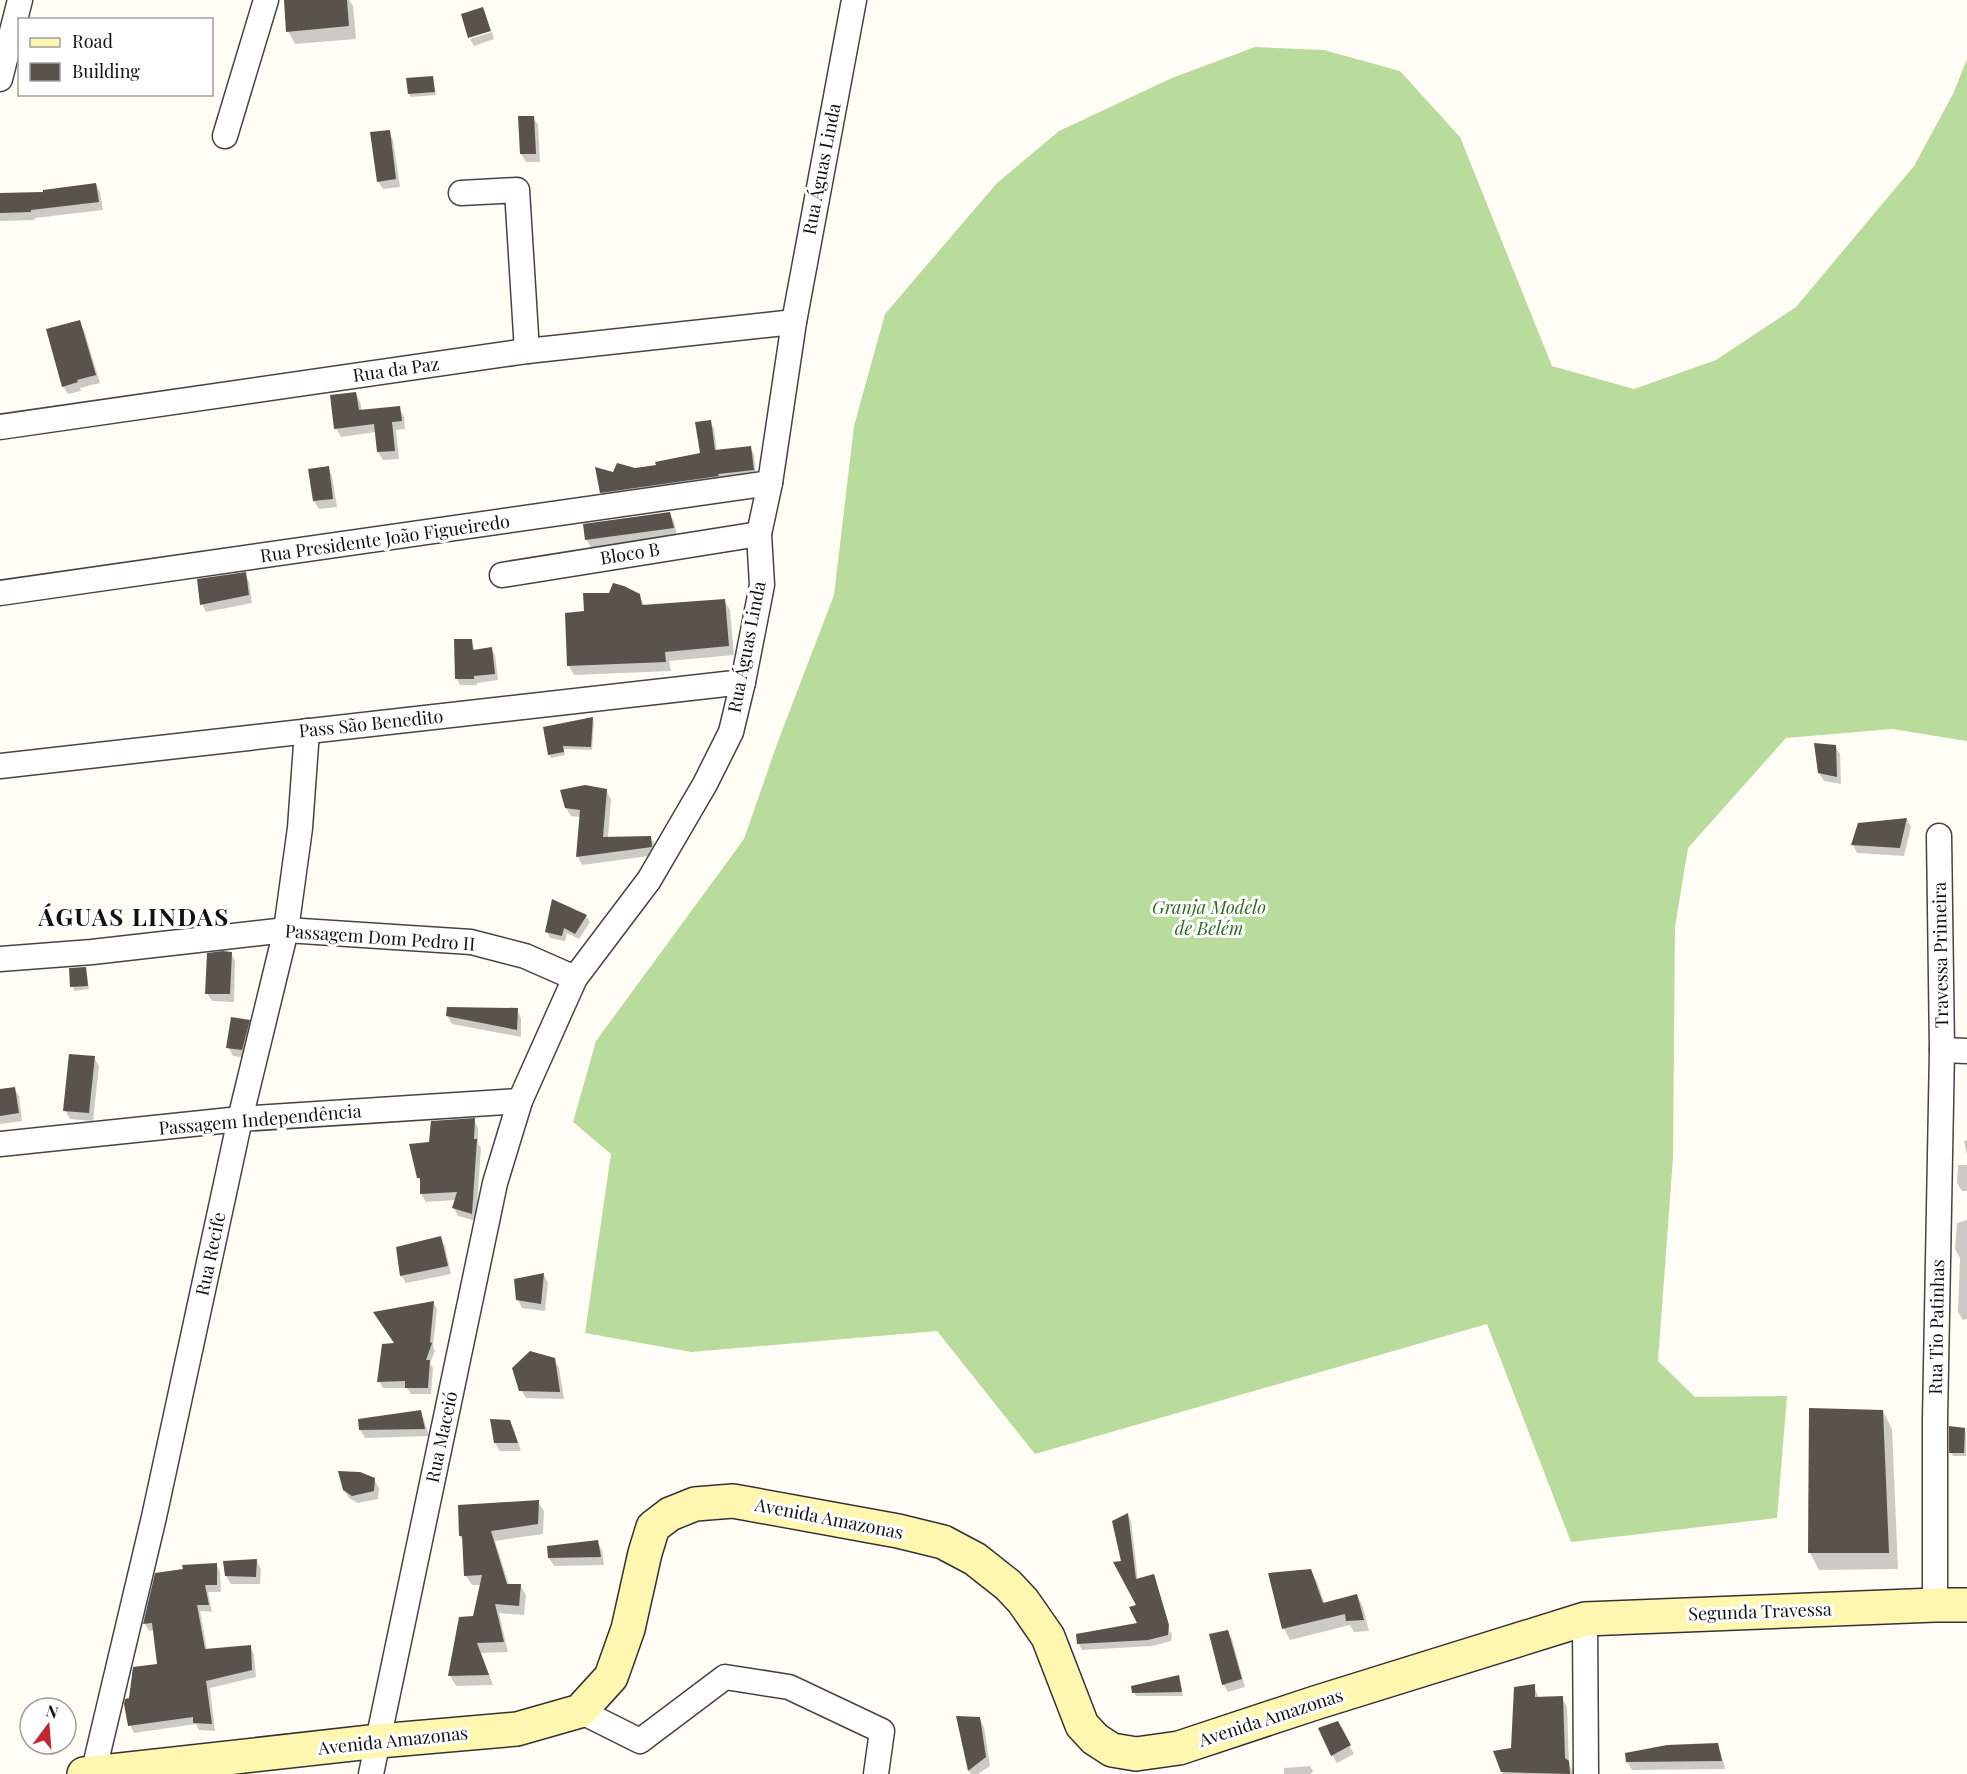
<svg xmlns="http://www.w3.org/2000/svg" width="1967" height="1774" viewBox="0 0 1967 1774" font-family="'Playfair Display',serif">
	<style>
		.forest { fill: #b9dc9c }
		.shadow { fill: #0003 }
		.building { fill: #5a524d }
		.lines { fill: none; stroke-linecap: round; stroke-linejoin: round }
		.street-casing { stroke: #444; stroke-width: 27 }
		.secondary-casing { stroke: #333; stroke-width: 36 }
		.street { stroke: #fff; stroke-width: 24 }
		.secondary { stroke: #fff6b0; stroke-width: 33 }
		.labels { text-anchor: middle; stroke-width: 6; stroke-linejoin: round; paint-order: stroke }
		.street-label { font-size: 18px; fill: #111; stroke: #fff }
		.park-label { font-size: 18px; font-style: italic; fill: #2f6b1f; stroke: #fff }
		.district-label { font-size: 24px; font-weight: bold; letter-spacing: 1.5px; fill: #111; stroke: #fff }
	</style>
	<rect width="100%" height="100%" fill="#fffdf5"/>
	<!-- forest -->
	<polygon class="forest" points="1255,47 1324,50 1400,71 1460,137 1552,366 1634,389 1716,360 1796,307 1914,166 1953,94 1967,59 1967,741 1892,729 1786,738 1688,848 1675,927 1673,1158 1658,1361 1695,1397 1787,1396 1777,1518 1571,1542 1487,1324 1035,1454 937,1331 691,1352 585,1333 611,1154 573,1122 596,1041 744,839 777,744 834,595 854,426 885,314 997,183 1059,131 1172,78"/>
	<!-- shadow -->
	<g class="shadow">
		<polygon points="285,0 349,0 353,6 356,39 295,44 288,31"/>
		<polygon points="492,32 494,39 474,46 470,39"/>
		<polygon points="433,78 436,95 411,97 409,94"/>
		<polygon points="533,117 538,125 540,162 526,162 521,154"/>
		<polygon points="389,132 393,140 400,187 383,189 378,181"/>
		<polygon points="96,184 100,192 103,210 35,218 35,220 0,221 0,195 45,193"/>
		<polygon points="79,322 84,330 100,383 80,388 81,391 68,394 63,386"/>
		<polygon points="356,393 360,402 362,411 399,408 404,416 405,429 396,430 399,459 383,460 378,452 376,432 341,437 336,428"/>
		<polygon points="710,422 714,428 717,451 750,448 754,454 756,476 605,499 601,492 614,473 657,466 701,454"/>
		<polygon points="328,468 332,476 337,507 319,509 314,501"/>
		<polygon points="669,513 674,521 677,536 591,548 587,540 585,525"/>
		<polygon points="245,574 249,582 252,603 206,612 202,604"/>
		<polygon points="639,596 645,606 724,600 730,610 734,655 669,661 671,671 574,675 569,666 585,612"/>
		<polygon points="471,640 475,651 491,649 495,655 498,680 477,683 477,685 460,685 457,679"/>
		<polygon points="592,719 594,722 592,750 564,749 565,755 551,758 549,754"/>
		<polygon points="1835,746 1840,754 1841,784 1824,781 1819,773"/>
		<polygon points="606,790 611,799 608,838 650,837 655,845 656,855 582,865 578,857 581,817 571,816 566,808"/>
		<polygon points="1907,819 1911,827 1904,856 1857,853 1853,845"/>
		<polygon points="586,916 590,922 579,939 567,933 565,941 550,938 547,932"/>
		<polygon points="231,953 235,961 234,1002 212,1001 207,993"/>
		<polygon points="86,968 89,989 74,991 71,969"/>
		<polygon points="517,1010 521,1018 521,1037 452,1024 447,1015"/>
		<polygon points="249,1021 253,1029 246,1058 233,1056 228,1047"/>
		<polygon points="94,1058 99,1066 93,1121 70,1119 65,1110"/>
		<polygon points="14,1088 19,1096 22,1121 0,1124 0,1090"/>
		<polygon points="474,1120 478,1128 478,1144 481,1148 476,1221 458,1216 453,1207 456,1200 426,1202 421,1194 421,1182 418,1177 430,1144"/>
		<polygon points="1967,1140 1967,1154 1964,1141"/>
		<polygon points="1958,1165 1967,1165 1967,1191 1962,1191 1957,1183"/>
		<polygon points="1967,1220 1967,1319 1963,1320 1958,1312 1960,1258 1955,1249 1957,1223"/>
		<polygon points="441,1238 445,1246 451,1274 406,1283 401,1275"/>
		<polygon points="544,1275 548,1283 545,1311 522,1308 518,1300"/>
		<polygon points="433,1302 437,1309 433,1347 435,1351 430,1363 433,1368 431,1394 411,1394 407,1388 383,1388 379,1381 396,1345"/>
		<polygon points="554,1359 559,1368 564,1399 526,1398 521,1390"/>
		<polygon points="1883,1411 1892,1429 1898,1569 1819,1570 1810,1553"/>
		<polygon points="420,1412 424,1420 429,1436 365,1438 360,1430"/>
		<polygon points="509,1422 514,1430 521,1451 500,1451 495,1443"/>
		<polygon points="1964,1430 1966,1433 1966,1456 1953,1456 1951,1453"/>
		<polygon points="374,1479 379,1488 378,1499 358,1503 349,1498 344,1489"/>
		<polygon points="538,1502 544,1511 543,1534 495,1541 509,1585 520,1585 526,1595 524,1615 499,1613 508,1652 481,1653 493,1685 456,1686 450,1676 460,1619 475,1617 481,1585 472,1585 466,1576 464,1542 460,1536"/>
		<polygon points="1128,1515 1131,1521 1138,1580 1154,1576 1156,1580 1155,1580 1170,1633 1172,1632 1171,1641 1152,1646 1082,1650 1079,1644 1139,1624 1138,1606 1123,1562"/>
		<polygon points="597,1542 602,1550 604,1565 554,1566 549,1558"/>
		<polygon points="256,1560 261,1569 260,1584 231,1584 226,1576"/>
		<polygon points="216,1564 220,1572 221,1592 208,1592 212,1612 200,1611 207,1650 250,1647 254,1654 256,1677 210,1688 215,1731 199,1730 196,1724 134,1733 130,1725 131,1700 159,1665 154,1630 149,1631 145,1624 157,1574"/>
		<polygon points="1311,1571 1317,1582 1325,1604 1357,1595 1363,1607 1369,1631 1354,1632 1350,1625 1290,1640 1284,1629 1270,1575"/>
		<polygon points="1228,1631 1232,1639 1245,1687 1228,1692 1223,1684"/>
		<polygon points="1180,1680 1183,1696 1136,1696 1134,1693"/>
		<polygon points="1534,1686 1539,1698 1562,1698 1567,1707 1569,1764 1574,1774 1450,1774 1503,1774 1495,1752 1512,1749"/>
		<polygon points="979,1718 984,1727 990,1766 978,1774 971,1774 969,1770"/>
		<polygon points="1337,1723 1354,1754 1337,1763 1332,1755"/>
		<polygon points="1717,1745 1721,1753 1725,1769 1632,1770 1627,1762"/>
		<polygon points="1310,1766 1313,1771 1311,1774 1284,1774 1284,1768"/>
	</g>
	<!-- building -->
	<g class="building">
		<polygon points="284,0 347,0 349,26 286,32"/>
		<polygon points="483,7 491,31 468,38 461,14"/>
		<polygon points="433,76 435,92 408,94 406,78"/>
		<polygon points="518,116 534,116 536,154 520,154"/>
		<polygon points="390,130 396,179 377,182 370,132"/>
		<polygon points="96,183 99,202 31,210 31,212 0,213 0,193 43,192 43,190"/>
		<polygon points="80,320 96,375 77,380 78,382 62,387 46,329"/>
		<polygon points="356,392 359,410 400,406 402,421 392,422 395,451 377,452 374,424 334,429 330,395"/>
		<polygon points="711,420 715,450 751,446 754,470 718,474 719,476 600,493 595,467 613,472 617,463 635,468 656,465 655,462 700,453 695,422"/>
		<polygon points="329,466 333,499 313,501 308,469"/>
		<polygon points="670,512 674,528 585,540 583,524"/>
		<polygon points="246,572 249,595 200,605 197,579"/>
		<polygon points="613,583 624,586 640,594 642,605 725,599 729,646 665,652 666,662 567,666 565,613 584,611 583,593 609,593"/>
		<polygon points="454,639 472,639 473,650 492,647 495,674 474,676 474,679 455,679"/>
		<polygon points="593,717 591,747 563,746 564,752 548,755 543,727"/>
		<polygon points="1814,743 1836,745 1837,777 1818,773"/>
		<polygon points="585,785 607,789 603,837 651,836 652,847 576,857 580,810 565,808 560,790"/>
		<polygon points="1907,818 1900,848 1851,845 1858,823"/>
		<polygon points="552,899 587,915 575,934 564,928 562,936 545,932"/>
		<polygon points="223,951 232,952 230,994 205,994 207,953"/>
		<polygon points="86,967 88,986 70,987 69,968"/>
		<polygon points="447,1007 518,1008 517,1030 446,1016"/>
		<polygon points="231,1017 250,1020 242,1050 226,1048"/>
		<polygon points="69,1054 95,1056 89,1113 63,1111"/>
		<polygon points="15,1087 19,1113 0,1116 0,1089"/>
		<polygon points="475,1118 474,1139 477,1139 472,1214 452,1208 457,1192 420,1194 420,1178 417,1178 409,1144 429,1142 431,1121"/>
		<polygon points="441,1236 448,1266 400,1276 396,1247"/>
		<polygon points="544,1273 541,1304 516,1300 514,1279"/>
		<polygon points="434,1301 430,1342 432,1343 426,1360 430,1360 428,1388 405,1388 405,1381 377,1382 382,1344 394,1343 373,1312"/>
		<polygon points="530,1351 555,1358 560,1392 519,1391 512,1368"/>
		<polygon points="1809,1408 1883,1410 1889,1553 1808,1553"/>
		<polygon points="421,1410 425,1429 359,1430 358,1419"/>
		<polygon points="490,1419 510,1420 518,1443 494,1443"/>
		<polygon points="1949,1426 1965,1428 1964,1453 1949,1453"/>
		<polygon points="338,1471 360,1472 375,1478 374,1491 352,1496 343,1490"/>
		<polygon points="539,1500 538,1524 491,1531 507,1584 521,1584 519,1606 495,1604 504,1642 477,1643 489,1675 448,1676 459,1617 473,1616 482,1575 464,1576 462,1536 459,1536 458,1505"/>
		<polygon points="1128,1513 1136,1579 1154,1574 1169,1625 1168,1635 1148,1640 1077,1644 1076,1634 1137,1623 1129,1607 1136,1605 1113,1562 1121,1561 1112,1521"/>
		<polygon points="598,1540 601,1557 548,1558 547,1546"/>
		<polygon points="257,1559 256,1577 225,1576 223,1561"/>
		<polygon points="217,1563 217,1585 205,1585 209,1605 197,1605 205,1649 251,1645 252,1670 206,1681 212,1724 193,1723 193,1717 128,1726 124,1704 125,1699 129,1698 133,1667 157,1664 152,1623 143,1624 155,1573 183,1569 182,1565"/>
		<polygon points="1311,1569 1323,1603 1357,1594 1364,1620 1346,1621 1345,1614 1282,1629 1268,1573"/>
		<polygon points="1228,1630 1242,1679 1222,1685 1209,1634"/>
		<polygon points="1179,1675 1182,1692 1132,1693 1131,1686"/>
		<polygon points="1535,1684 1535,1697 1563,1696 1565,1758 1569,1761 1570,1774 1501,1772 1493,1751 1511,1748 1514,1687"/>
		<polygon points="956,1716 980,1717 986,1757 968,1771"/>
		<polygon points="1338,1721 1351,1745 1331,1756 1318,1728"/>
		<polygon points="1718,1743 1722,1761 1626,1762 1625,1753 1667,1745"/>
	</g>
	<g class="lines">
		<!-- street casing -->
		<g class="street-casing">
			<g id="street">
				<polyline points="0,79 20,0"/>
				<polyline points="225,136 266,0"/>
				<polyline points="461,193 517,190 527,351"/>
				<polyline points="0,427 527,351 794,322"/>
				<polyline points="502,575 759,534"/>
				<polyline points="0,593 770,483"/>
				<polyline points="0,766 743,682"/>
				<polyline points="0,959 92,952 286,930 471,942 525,956 575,978"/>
				<polyline points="1942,1050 1967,1051"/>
				<polyline points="0,1144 240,1119 520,1101"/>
				<polyline points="1935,1605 1935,1419 1942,1050 1939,836"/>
				<polyline points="1585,1619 1586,1774"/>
				<polyline points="580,1711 640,1741 725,1677 789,1687 882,1731 876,1774"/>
				<polyline points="93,1774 154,1517 240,1119 286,930 300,828 307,731"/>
				<polyline points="371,1774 495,1183 520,1101 575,978 649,880 705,784 731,732 743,682 762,585 759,534 770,483 794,322 854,0"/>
			</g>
		</g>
		<!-- secondary casing -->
		<g class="secondary-casing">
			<polyline id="secondary" points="84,1774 379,1741 517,1729 580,1711 611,1677 628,1629 645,1553 653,1527 670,1514 695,1504 733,1501 898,1531 943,1542 975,1559 1008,1585 1023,1601 1048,1637 1082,1725 1095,1739 1112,1750 1136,1754 1179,1748 1315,1703 1585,1619 1935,1605 1967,1605"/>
		</g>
		<!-- street -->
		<use href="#street" class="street"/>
		<!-- secondary -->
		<use href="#secondary" class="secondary"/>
	</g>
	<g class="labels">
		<!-- street labels -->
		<g class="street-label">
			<text transform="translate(822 169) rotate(-79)" y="6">Rua Águas Linda</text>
			<text transform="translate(396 370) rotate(-8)" y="6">Rua da Paz</text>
			<text transform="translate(385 539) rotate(-8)" y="6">Rua Presidente João Figueiredo</text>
			<text transform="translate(630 554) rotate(-9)" y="6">Bloco B</text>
			<text transform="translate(747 647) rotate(-79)" y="6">Rua Águas Linda</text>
			<text transform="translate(371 724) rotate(-6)" y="6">Pass São Benedito</text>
			<text transform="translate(380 938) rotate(4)" y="6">Passagem Dom Pedro II</text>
			<text transform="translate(1941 955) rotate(-91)" y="6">Travessa Primeira</text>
			<text transform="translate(260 1120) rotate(-5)" y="6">Passagem Independência</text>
			<text transform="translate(211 1254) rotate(-78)" y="6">Rua Recife</text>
			<text transform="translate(1937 1327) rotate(-89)" y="6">Rua Tio Patinhas</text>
			<text transform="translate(442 1437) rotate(-78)" y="6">Rua Maceió</text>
			<text transform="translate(829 1519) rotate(11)" y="6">Avenida Amazonas</text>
			<text transform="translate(1760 1612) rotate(-2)" y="6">Segunda Travessa</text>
			<text transform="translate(1271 1718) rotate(-18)" y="6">Avenida Amazonas</text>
			<text transform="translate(393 1741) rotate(-6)" y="6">Avenida Amazonas</text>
		</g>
		<!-- park labels -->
		<g class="park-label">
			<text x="1209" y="914">Granja Modelo<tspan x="1209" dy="21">de Belém</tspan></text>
		</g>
		<!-- district labels -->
		<g class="district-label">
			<text x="134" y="926">ÁGUAS LINDAS</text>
		</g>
	</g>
	<!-- legend -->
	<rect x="18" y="18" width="195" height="78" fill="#ffffff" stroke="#a0a0a0" stroke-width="1.5"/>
	<rect x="30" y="38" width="30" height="9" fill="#fff6b0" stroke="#a0a0a0" stroke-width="1.5"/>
	<text x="72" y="48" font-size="18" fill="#111111">Road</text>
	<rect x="30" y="63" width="30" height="18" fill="#5a524d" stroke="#a0a0a0" stroke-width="1.5"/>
	<text x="72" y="78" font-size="18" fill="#111111">Building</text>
	<!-- north arrow -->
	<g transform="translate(48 1726) rotate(16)"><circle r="28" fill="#ffffff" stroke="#a0a0a0" stroke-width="1.5"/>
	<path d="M0-4.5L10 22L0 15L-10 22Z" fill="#c4262e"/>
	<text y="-9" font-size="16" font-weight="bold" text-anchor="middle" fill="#111111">N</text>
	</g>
</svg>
